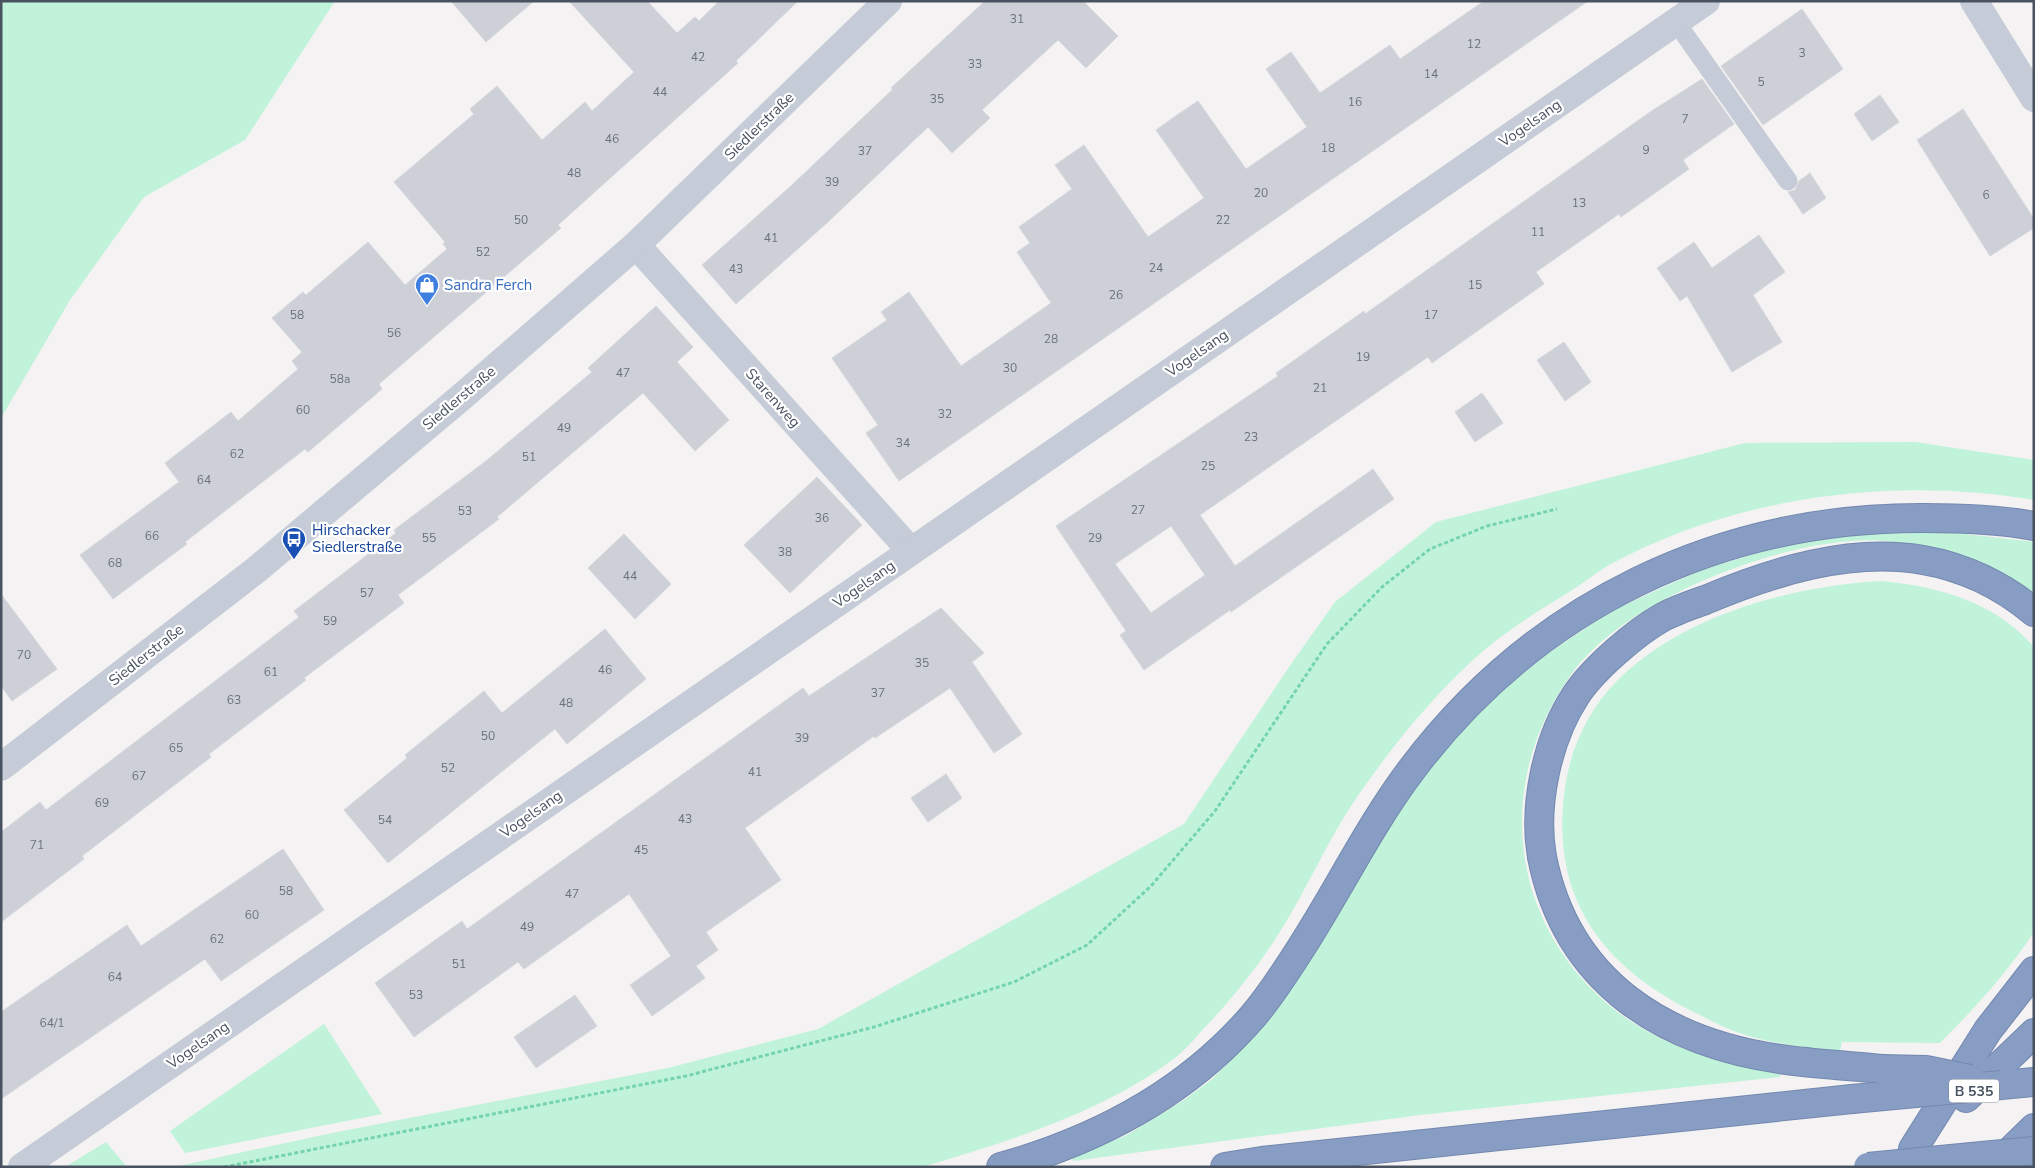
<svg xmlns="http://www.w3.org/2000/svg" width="2035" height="1168" viewBox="0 0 2035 1168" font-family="'Nunito Sans',sans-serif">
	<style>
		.green { fill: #c0f3da }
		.building { fill: #ced0d7; stroke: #d6d7de; fill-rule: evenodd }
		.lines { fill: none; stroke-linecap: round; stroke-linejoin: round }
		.highway-casing { stroke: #7388af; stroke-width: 30 }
		.path { stroke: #75d3b0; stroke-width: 3; stroke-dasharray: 4 2.5; stroke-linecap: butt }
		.lane { stroke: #c5ccd7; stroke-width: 19 }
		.street { stroke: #c5ccd7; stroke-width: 28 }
		.highway { stroke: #889dc3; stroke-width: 28 }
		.highway-bridge-casing { stroke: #7388af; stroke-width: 30; stroke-linecap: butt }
		.highway-bridge { stroke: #889dc3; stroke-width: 28 }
		.labels { text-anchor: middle; stroke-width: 4.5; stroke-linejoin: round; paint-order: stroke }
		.number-label { font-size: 12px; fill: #6a727e }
		.shield { fill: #fff; stroke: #7f8690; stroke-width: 1 }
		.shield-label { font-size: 14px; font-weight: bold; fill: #485261 }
		.street-label { font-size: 15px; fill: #485261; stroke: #fff }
		.shop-label { font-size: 15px; fill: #366cbe; stroke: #fff; text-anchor: start }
		.transit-label { font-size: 15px; fill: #164399; stroke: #fff; text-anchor: start }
	</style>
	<rect width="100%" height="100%" fill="#f4f2f2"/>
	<!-- green -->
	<g class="green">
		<polygon points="1,1 335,1 245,140 144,197 70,300 1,418"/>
		<path d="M1915,442L2034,460V500C1894,476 1735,496 1609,565C1595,573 1583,584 1569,592C1540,610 1510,628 1483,651C1435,693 1393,745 1357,797C1328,839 1308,887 1281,930C1260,964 1236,994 1209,1023C1198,1034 1188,1048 1175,1058C1102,1113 1009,1141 922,1167H174L332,1133L668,1068L818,1029L1184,824L1289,667L1335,602L1436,522L1745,443Z"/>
		<path d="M1931,530L2034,542V595C1994,560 1937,545 1885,541C1795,533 1627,597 1573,672C1496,776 1506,914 1604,1001C1651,1043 1718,1064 1780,1073V1077L1420,1115L1073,1161L1072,1158L1127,1135L1184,1100L1211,1080L1251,1040L1303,972L1416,777L1490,700L1547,654L1611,611L1701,570L1760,552L1820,537Z"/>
		<path d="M1880,581C1937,586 1996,602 2034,647V932C2007,973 1975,1008 1940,1043L1842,1042L1840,1051C1811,1048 1781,1045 1752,1037C1733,1032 1715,1023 1698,1014C1611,972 1555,908 1563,806C1566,760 1583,715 1617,681C1681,616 1791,586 1880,581Z"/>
		<polygon points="324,1024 382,1114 185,1153 170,1131"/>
		<polygon points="106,1142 127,1167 65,1167"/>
	</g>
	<!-- building -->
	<g class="building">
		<polygon points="451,1 534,1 486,42"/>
		<polygon points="569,1 647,1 677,33 695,17 699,21 719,1 798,1 736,61 738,63 558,225 561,228 379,384 382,389 308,452 305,449 185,542 187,544 113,599 80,555 179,482 165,463 231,412 238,421 298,369 292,361 302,352 272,318 303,292 306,295 368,242 405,285 447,249 443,244 445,242 394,182 474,114 470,109 497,86 542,140 585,102 592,111 634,72"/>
		<polygon points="985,1 1083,1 1118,36 1086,68 1058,40 982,110 990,118 952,153 928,127 828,222 736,304 702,265 792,185 893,89 891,88"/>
		<polygon points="1484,1 1588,1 899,481 866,433 878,425 832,358 887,320 881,312 909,292 961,366 1051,303 1017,252 1030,243 1019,227 1072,189 1055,165 1084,145 1148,237 1204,198 1156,130 1177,115 1198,101 1246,169 1307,127 1266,69 1291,52 1320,93 1390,45 1400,59"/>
		<polygon points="1802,9 1843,69 1763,125 1721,66"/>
		<path d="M1702,79L1734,124L1683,160L1689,169L1621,217L1619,214L1536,272L1544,284L1432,363L1428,357L1200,515L1235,566L1373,469L1394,499L1231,612L1230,610L1144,670L1120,635L1126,631L1056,526L1278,376L1276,373L1364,311L1365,314L1650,112ZM1171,526L1205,575L1151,613L1115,564Z"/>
		<polygon points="1880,95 1899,122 1872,141 1854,114"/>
		<polygon points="1963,109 2034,219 2034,228 1990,256 1917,140"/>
		<polygon points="1810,173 1826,198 1803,214 1788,192 1795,190 1799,181"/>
		<polygon points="1759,235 1785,272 1753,295 1782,342 1732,372 1687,296 1680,301 1657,268 1694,242 1712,268"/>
		<polygon points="656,306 693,347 677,362 729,420 695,451 643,393 497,517 499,519 398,595 404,603 304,678 306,680 209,754 211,757 82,856 84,859 1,922 1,832 40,802 46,810 299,617 294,611 396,533 394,530 486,461 592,372 588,368"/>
		<polygon points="1564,342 1591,382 1565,401 1537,360"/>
		<polygon points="1482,393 1503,423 1475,442 1455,412"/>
		<polygon points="817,477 862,525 790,593 744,545"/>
		<polygon points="624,534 671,584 635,619 588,568"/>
		<polygon points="1,594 57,669 12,701 1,686"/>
		<polygon points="941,608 984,653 972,662 1022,734 994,753 950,688 875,738 874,736 745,828 781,880 706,932 718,950 696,966 705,978 652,1016 630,985 671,956 629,894 524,969 518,962 414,1037 375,983 462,921 467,929 803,688 809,696"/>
		<polygon points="605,629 646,679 567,744 555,729 388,863 344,810 407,758 405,755 484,691 502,713"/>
		<polygon points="946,774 962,798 928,822 911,798"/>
		<polygon points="283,849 324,910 221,981 205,959 1,1099 1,1012 127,925 141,946"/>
		<polygon points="575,995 597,1026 536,1068 514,1037"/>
	</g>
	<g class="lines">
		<!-- highway casing -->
		<g class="highway-casing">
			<g id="highway">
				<path d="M1882,1069C1850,1066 1818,1064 1787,1060C1665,1044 1567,983 1542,857C1533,806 1547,739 1576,695C1593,669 1636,632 1663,617C1676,610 1691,605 1705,600C1772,572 1850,547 1923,560C1964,567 2003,586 2034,612"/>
				<polyline points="2001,1085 2034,1082"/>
				<polyline points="1966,1098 2034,1033"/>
				<polyline points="1913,1149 1988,1030 2034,971"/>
				<polyline points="1997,1164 2034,1128"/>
				<path d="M1001,1167C1097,1140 1188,1092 1254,1015C1270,996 1285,973 1299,951C1338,891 1369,826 1412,769C1536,605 1719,517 1924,518C1961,518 1997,519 2034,526"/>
				<polyline points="1225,1167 1262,1161 1852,1099"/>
			</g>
		</g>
		<!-- path -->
		<polyline class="path" points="224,1167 686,1076 874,1027 1014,982 1087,945 1151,886 1215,811 1327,644 1382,587 1430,549 1487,526 1557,509"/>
		<!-- lane -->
		<polyline class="lane" points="1676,22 1788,181"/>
		<!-- street -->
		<g class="street">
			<polyline points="1974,1 2034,98"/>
			<polyline points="636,245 911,551"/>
			<polyline points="1,767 256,570 465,394 636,245 888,1"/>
			<polyline points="22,1167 1706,1"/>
		</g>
		<!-- highway -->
		<use href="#highway" class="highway"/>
		<!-- highway-bridge casing -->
		<g class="highway-bridge-casing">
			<g id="highway-bridge">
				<polyline points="1882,1069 1926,1070 1970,1079"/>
				<polyline points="1852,1099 2001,1085"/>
				<polyline points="1868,1167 2034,1151"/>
			</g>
		</g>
		<!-- highway-bridge -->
		<use href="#highway-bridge" class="highway-bridge"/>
	</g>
	<!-- icons -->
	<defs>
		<g id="shop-pin" transform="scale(1.25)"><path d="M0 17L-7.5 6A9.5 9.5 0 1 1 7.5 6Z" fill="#3f7fe0" stroke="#fff"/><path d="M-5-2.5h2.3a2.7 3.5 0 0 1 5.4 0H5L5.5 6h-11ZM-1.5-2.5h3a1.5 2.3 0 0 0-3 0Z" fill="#fff"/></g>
		<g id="bus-pin" transform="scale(1.25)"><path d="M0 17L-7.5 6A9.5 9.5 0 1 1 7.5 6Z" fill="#1a4fb4" stroke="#fff"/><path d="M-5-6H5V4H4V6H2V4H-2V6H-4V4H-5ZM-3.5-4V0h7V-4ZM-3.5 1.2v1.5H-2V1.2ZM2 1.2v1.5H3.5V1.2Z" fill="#fff"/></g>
	</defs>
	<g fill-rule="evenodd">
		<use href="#shop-pin" x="427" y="285"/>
		<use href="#bus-pin" x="294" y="539"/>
	</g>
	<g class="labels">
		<!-- number labels -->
		<g class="number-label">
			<text x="1017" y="23">31</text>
			<text x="1474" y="48">12</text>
			<text x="1802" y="57">3</text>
			<text x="698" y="61">42</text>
			<text x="975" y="68">33</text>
			<text x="1431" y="78">14</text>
			<text x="1761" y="86">5</text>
			<text x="660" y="96">44</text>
			<text x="937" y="103">35</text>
			<text x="1355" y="106">16</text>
			<text x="1685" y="123">7</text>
			<text x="612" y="143">46</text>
			<text x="1328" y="152">18</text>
			<text x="1646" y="154">9</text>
			<text x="865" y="155">37</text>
			<text x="574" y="177">48</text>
			<text x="832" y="186">39</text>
			<text x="1261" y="197">20</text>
			<text x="1986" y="199">6</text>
			<text x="1579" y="207">13</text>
			<text x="521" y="224">50</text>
			<text x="1223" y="224">22</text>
			<text x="1538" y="236">11</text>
			<text x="771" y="242">41</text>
			<text x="483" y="256">52</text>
			<text x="1156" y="272">24</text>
			<text x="736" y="273">43</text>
			<text x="1475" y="289">15</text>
			<text x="1116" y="299">26</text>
			<text x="297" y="319">58</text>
			<text x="1431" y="319">17</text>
			<text x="394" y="337">56</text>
			<text x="1051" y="343">28</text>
			<text x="1363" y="361">19</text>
			<text x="1010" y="372">30</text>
			<text x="623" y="377">47</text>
			<text x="340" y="383">58a</text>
			<text x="1320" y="392">21</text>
			<text x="303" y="414">60</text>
			<text x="945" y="418">32</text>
			<text x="564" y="432">49</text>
			<text x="1251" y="441">23</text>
			<text x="903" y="447">34</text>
			<text x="237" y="458">62</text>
			<text x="529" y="461">51</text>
			<text x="1208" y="470">25</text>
			<text x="204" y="484">64</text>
			<text x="1138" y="514">27</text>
			<text x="465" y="515">53</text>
			<text x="822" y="522">36</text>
			<text x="152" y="540">66</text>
			<text x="429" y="542">55</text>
			<text x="1095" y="542">29</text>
			<text x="785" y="556">38</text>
			<text x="115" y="567">68</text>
			<text x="630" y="580">44</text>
			<text x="367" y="597">57</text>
			<text x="330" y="625">59</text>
			<text x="24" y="659">70</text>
			<text x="922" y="667">35</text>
			<text x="605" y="674">46</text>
			<text x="271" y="676">61</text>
			<text x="878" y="697">37</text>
			<text x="234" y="704">63</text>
			<text x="566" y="707">48</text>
			<text x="488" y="740">50</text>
			<text x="802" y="742">39</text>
			<text x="176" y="752">65</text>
			<text x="448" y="772">52</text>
			<text x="755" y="776">41</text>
			<text x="139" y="780">67</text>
			<text x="102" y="807">69</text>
			<text x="685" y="823">43</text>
			<text x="385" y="824">54</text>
			<text x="37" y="849">71</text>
			<text x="641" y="854">45</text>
			<text x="286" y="895">58</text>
			<text x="572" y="898">47</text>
			<text x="252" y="919">60</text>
			<text x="527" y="931">49</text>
			<text x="217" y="943">62</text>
			<text x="459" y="968">51</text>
			<text x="115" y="981">64</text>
			<text x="416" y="999">53</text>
			<text x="52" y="1027">64/1</text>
		</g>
		<!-- shield labels -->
		<rect class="shield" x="1949" y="1079.5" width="50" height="23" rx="4"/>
		<g class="shield-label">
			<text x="1974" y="1096">B 535</text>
		</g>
		<!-- street labels -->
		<g class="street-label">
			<text transform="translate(1530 123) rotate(-35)" y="5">Vogelsang</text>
			<text transform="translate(759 126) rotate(-44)" y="5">Siedlerstraße</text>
			<text transform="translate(1197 353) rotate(-35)" y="5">Vogelsang</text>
			<text transform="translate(459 398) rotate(-40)" y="5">Siedlerstraße</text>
			<text transform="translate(773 398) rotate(48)" y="5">Starenweg</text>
			<text transform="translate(864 584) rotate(-35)" y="5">Vogelsang</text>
			<text transform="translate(146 655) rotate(-38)" y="5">Siedlerstraße</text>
			<text transform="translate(531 814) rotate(-35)" y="5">Vogelsang</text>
			<text transform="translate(198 1045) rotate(-35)" y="5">Vogelsang</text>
		</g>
		<!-- shop labels -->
		<g class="shop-label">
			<text x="444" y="290">Sandra Ferch</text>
		</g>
		<!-- transit labels -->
		<g class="transit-label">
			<text x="312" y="535">Hirschacker<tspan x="312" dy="17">Siedlerstraße</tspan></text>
		</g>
	</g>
	<!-- border -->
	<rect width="2035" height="1168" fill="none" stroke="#485261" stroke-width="5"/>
</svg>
